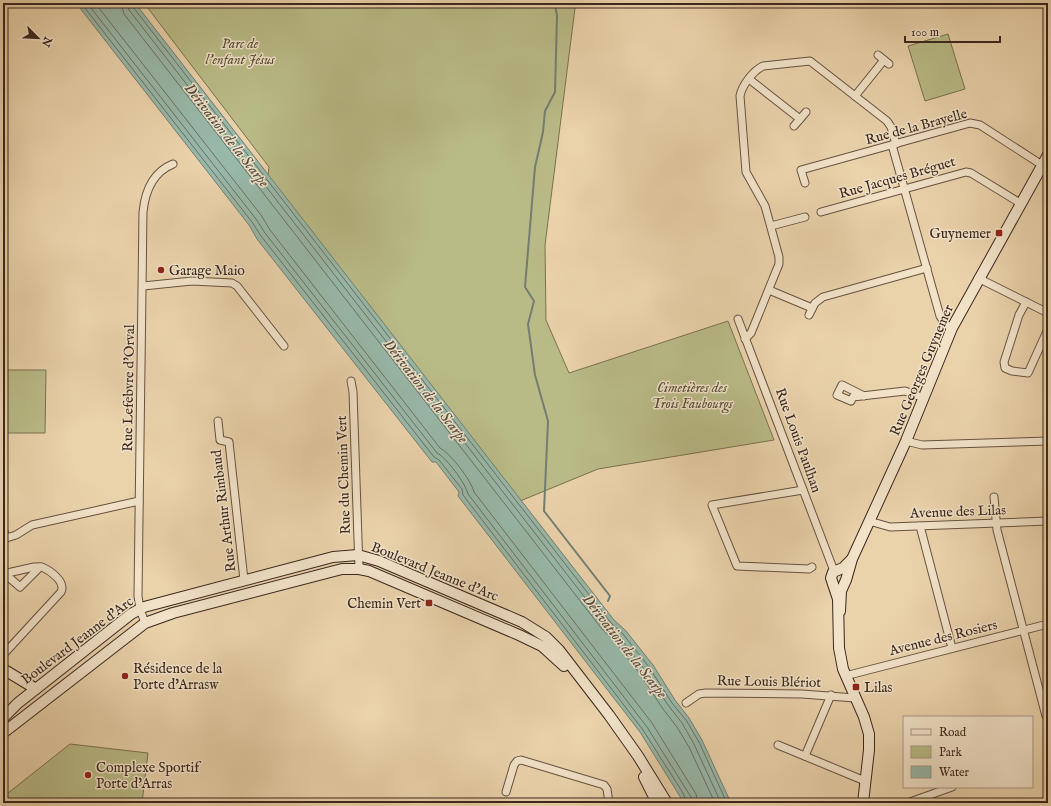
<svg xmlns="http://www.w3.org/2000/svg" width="1051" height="806" viewBox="0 0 1051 806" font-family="'IM FELL English',serif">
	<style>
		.green { fill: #b9bb87; stroke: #7a7152 }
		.water { fill: #98b8a9; stroke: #737e71 }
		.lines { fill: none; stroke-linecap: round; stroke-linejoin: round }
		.shore { stroke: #6a7064; stroke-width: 1 }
		.stream { stroke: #737e71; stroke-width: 2 }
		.street-casing { stroke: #675241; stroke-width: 9 }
		.secondary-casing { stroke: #3b271e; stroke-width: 12 }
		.street { stroke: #f1e2c8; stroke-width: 7 }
		.secondary { stroke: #f1e2c8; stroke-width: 10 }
		.poi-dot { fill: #8f2418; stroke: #f1e2c8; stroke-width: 1.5 }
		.labels { text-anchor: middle; stroke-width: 3; stroke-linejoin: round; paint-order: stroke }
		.park-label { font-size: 14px; font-style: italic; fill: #5a4c38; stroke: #f1e2c8 }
		.street-label { font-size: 14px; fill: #3b271e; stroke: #f1e2c8 }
		.poi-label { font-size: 14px; fill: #3b271e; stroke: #f1e2c8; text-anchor: start }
		.water-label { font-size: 15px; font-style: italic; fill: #524b41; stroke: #f1e2c8 }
	</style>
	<rect width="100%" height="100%" fill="#ead2ab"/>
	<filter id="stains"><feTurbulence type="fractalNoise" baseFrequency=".005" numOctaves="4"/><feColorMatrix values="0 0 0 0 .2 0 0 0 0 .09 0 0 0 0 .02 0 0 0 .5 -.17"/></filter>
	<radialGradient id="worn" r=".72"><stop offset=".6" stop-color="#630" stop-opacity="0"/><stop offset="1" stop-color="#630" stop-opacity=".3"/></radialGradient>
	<!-- green -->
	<g class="green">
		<polygon points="144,3 577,3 575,8 545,245 546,320 569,373 728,321 774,440 598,469 486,515 262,225 269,167"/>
		<polygon points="948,34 965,89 925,101 908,46"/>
		<polygon points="3,370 46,370 45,433 3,433"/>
		<polygon points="70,744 148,753 142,803 3,803 3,797"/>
	</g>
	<!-- water -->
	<polygon class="water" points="76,3 135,3 614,620 626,631 653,665 675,700 689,718 702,740 731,803 684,803 640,732 458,496 459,492 436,462 432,462 257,239 249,225"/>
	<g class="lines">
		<!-- shore -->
		<g class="shore">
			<polyline points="81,3 252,222 261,236 434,457 439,460 462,489 463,495 643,730 683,793 687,803"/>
			<path d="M87,3L256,219L265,233L437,453C446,457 466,484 468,494L647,727L691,797L692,803"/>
			<path d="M95,3L261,215L270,230L440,448C451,454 471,480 474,492L652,723L696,794L698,803"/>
			<polyline points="121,3 124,14 602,629 615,641 640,674 663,709 677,727 689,747 715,803"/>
			<polyline points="127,3 129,10 607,626 619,637 645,670 668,705 682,723 694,744 721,803"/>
			<polyline points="132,3 133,7 611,623 623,634 649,667 672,703 686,720 699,742 727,803"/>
		</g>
		<!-- stream -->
		<polyline class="stream" points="555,3 557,16 555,92 545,111 543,132 535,167 525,287 534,301 528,324 535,375 548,421 544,511 610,596 608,601"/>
		<!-- street casing -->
		<g class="street-casing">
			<g id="street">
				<polyline points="878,55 889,64"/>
				<polyline points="749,79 800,119"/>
				<polyline points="855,96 884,60"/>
				<polyline points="794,126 806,112"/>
				<polyline points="892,145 940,316 945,324 952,328"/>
				<polyline points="805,183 801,170 970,123 980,125 1042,165"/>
				<polyline points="821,212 966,172 971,173 1020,203"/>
				<polyline points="771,226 805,217"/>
				<polyline points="978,278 1048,313"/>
				<polyline points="143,286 192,281 232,283 237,286 284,346"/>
				<polyline points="769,290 812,308"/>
				<polyline points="1026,302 1019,315 1004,362 1005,368 1012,371 1028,373 1048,329"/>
				<polyline points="809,315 815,303 823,297 927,268"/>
				<polyline points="738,319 834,571"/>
				<path d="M745,339L751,333L779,264V257L765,206L746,172L740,96C742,85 753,71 763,66L810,61L887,121L891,127L896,144"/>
				<polyline points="351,381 353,392 359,569"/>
				<polyline points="864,396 842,385 837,395 851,401 853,397 905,391 924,398"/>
				<polyline points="218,421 220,440 229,442 244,580"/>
				<polyline points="906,441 922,445 1048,441"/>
				<polyline points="803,490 712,505 737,566 809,569 812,567"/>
				<polyline points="994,497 997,530 1046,716"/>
				<polyline points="869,521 890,527 1048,521"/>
				<polyline points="920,526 952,648"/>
				<polyline points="3,528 6,538"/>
				<polyline points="3,539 16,535 32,525 139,501"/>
				<path d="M3,574L34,567H42C51,571 66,582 61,592L3,655"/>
				<polyline points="5,574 20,587 40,567"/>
				<path d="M145,623L140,609L138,596L143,212C145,192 153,172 173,164"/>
				<polyline points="845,676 1048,624"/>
				<polyline points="686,703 699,694 706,693 802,694 855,698"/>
				<polyline points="778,745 865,781"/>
				<polyline points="805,756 831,695"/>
				<polyline points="506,792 514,765 517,761 521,760 604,785 607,789 609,803"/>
				<polyline points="907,803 952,787"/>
			</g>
		</g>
		<!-- secondary casing -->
		<g class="secondary-casing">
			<g id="secondary">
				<polyline points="851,560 843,568 833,572 831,578 838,599 839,648 843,669 864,717 869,734 869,750 863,803"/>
				<polyline points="840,611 841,591 846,580 852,559 906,441 952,328 1048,155"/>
				<polyline points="3,669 36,689"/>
				<polyline points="3,718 18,703 131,614 144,607 333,557 358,555 379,561 522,622 546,637 559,650 609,715 638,756 667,803"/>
				<polyline points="3,733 145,623 173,613 342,569 359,569 369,571 519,635 542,646 564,666"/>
				<polyline points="644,777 657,803"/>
			</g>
		</g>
		<!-- street -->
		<use href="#street" class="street"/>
		<!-- secondary -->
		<use href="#secondary" class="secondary"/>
	</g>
	<!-- markers -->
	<g class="poi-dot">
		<rect x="995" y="229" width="8" height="8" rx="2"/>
		<circle cx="161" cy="270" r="4"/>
		<rect x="425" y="599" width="8" height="8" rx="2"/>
		<circle cx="125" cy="676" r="4"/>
		<rect x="852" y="683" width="8" height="8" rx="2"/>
		<circle cx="88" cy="775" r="4"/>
	</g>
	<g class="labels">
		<!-- park labels -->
		<g class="park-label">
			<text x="240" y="48">Parc de<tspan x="240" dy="16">l'enfant Jésus</tspan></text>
			<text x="692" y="392">Cimetières des<tspan x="692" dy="16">Trois Faubourgs</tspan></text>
		</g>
		<!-- street labels -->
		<g class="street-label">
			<text transform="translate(916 126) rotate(-15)" y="5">Rue de la Brayelle</text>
			<text transform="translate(897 177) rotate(-16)" y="5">Rue Jacques Bréguet</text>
			<text transform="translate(921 370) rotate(-67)" y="5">Rue Georges Guynemer</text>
			<text transform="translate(128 388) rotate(-89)" y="5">Rue Lefebvre d'Orval</text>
			<text transform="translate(799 440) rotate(70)" y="5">Rue Louis Paulhan</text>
			<text transform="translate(343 475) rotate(-92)" y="5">Rue du Chemin Vert</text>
			<text transform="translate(223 511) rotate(-97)" y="5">Rue Arthur Rimbaud</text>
			<text transform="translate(958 511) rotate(-2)" y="5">Avenue des Lilas</text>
			<text transform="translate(435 571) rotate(22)" y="5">Boulevard Jeanne d'Arc</text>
			<text transform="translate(943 637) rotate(-14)" y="5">Avenue des Rosiers</text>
			<text transform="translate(77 640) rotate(-37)" y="5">Boulevard Jeanne d'Arc</text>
			<text transform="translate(769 681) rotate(1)" y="5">Rue Louis Blériot</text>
		</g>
		<!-- poi labels -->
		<g class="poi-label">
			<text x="991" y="238" text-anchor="end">Guynemer</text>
			<text x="169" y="275">Garage Maio</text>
			<text x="421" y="608" text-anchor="end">Chemin Vert</text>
			<text x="133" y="673">Résidence de la<tspan x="133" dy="16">Porte d'Arrasw</tspan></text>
			<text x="864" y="692">Lilas</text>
			<text x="96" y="772">Complexe Sportif<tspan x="96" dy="16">Porte d'Arras</tspan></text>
		</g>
		<!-- water labels -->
		<g class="water-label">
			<text transform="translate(227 135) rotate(52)" y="5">Dérivation de la Scarpe</text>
			<text transform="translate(426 391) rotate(52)" y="5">Dérivation de la Scarpe</text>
			<text transform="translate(625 646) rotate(52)" y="5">Dérivation de la Scarpe</text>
		</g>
	</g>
	<!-- margin -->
	<rect width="1051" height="806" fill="none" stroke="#ead2ab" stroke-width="16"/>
	<rect x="4" y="4" width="1043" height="798" fill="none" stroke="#3b271e" stroke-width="2"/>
	<rect x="8" y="8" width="1035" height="790" fill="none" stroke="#3b271e"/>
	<!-- legend -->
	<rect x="903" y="716" width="130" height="72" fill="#f1e2c8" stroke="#a89784"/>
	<rect x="911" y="729" width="20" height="6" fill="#f1e2c8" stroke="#a89784"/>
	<text x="939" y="736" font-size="12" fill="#3b271e">Road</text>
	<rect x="911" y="746" width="20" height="12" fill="#b9bb87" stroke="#a89784"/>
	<text x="939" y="756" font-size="12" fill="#3b271e">Park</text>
	<rect x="911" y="766" width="20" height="12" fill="#98b8a9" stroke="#a89784"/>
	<text x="939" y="776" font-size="12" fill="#3b271e">Water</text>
	<!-- north arrow -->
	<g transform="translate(38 38) rotate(114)" stroke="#f1e2c8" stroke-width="3" paint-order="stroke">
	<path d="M0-3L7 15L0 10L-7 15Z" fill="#3b271e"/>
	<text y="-6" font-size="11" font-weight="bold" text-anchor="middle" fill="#3b271e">N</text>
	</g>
	<!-- scale -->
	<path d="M905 36v6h95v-6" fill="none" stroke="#3b271e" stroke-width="2"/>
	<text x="911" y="36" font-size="12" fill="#3b271e" stroke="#f1e2c8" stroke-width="3" paint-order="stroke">100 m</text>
	<rect width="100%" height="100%" filter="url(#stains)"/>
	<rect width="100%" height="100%" fill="url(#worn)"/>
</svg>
